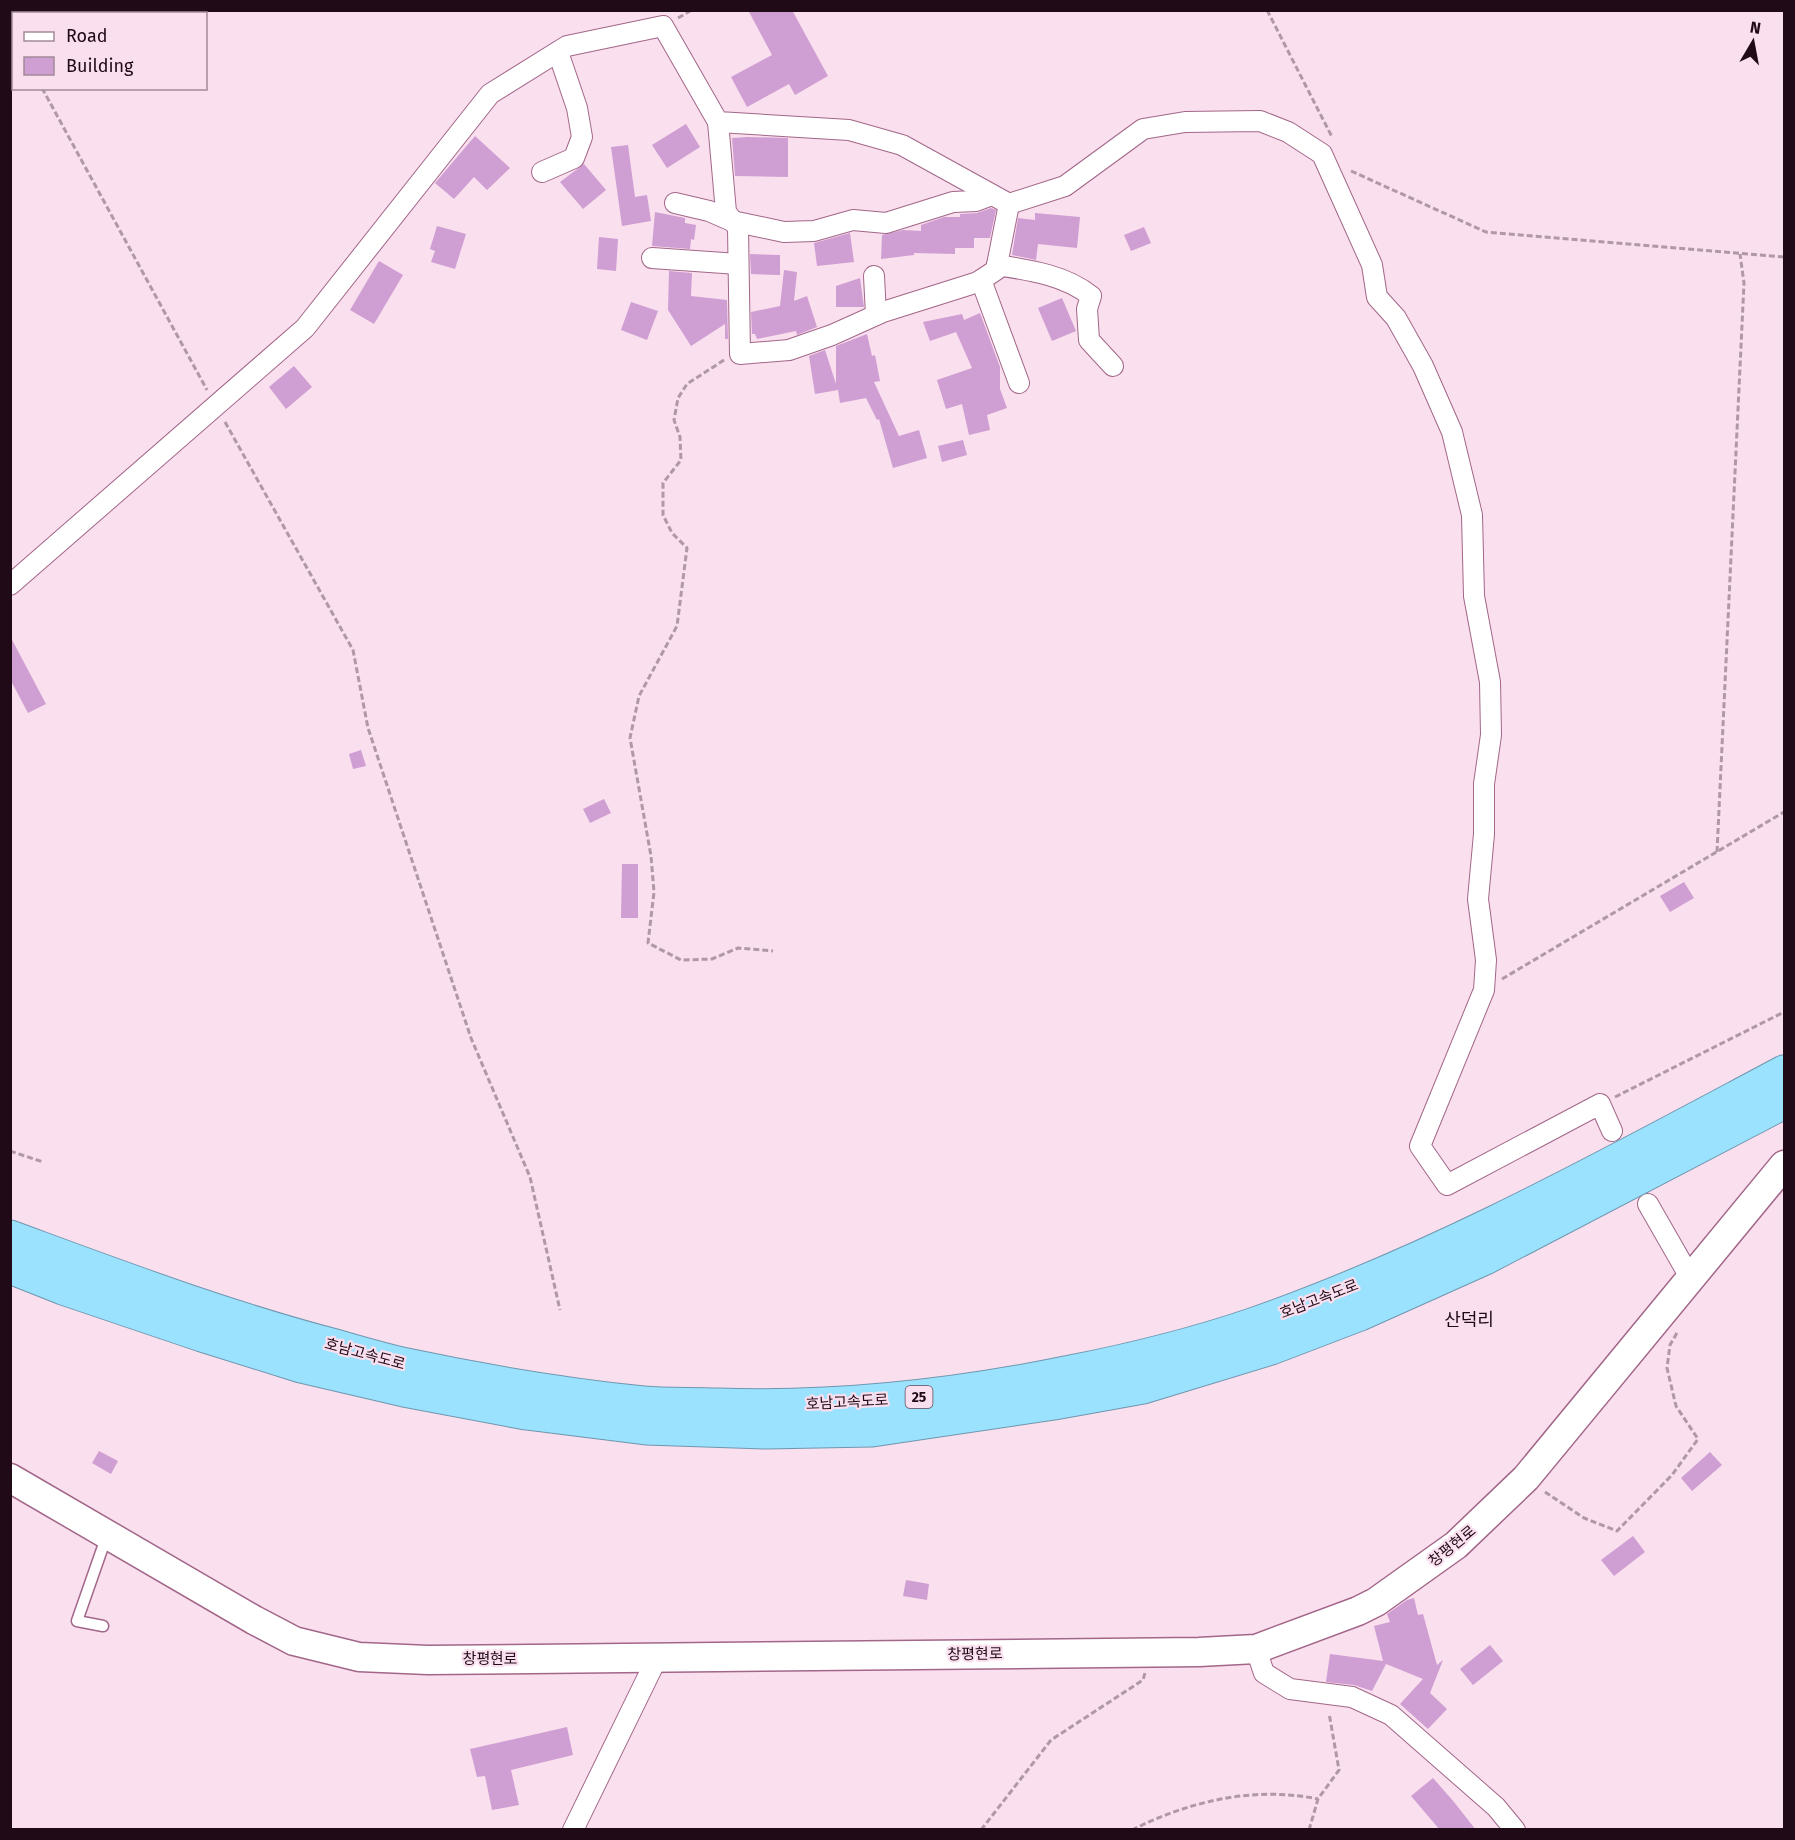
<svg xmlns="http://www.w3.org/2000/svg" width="1795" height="1840" viewBox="0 0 1795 1840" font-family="'Fira Sans','Noto Sans KR',sans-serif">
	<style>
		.building { fill: #cf9ed3 }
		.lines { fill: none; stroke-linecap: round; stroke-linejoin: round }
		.lane-casing { stroke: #a26689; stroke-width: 13 }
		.street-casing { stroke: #a26689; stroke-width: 22 }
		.secondary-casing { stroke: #a26689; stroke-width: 31 }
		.highway-casing { stroke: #7096ae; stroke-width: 35 }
		.path { stroke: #b198a6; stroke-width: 3; stroke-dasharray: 6 3; stroke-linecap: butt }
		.lane { stroke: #fff; stroke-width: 10 }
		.street { stroke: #fff; stroke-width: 20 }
		.secondary { stroke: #fff; stroke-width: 28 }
		.highway { stroke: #9ae2fe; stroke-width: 33 }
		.labels { text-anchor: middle; stroke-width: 4.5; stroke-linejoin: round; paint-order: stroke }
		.shield { fill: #fadfee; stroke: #624a58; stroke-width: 1.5 }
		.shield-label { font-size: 14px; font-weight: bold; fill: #210a18 }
		.street-label { font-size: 15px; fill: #210a18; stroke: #fadfee }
		.quarter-label { font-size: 18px; fill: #210a18; stroke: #fadfee }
	</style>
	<rect width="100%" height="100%" fill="#fadfee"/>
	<!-- building -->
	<g class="building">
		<polygon points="748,10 792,10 828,76 795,95 789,84 747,107 731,77 772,55"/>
		<polygon points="686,124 700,147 667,168 652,145"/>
		<polygon points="475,136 510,168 487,190 474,177 454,199 435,183"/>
		<polygon points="748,137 788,138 788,177 735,176 732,138"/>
		<polygon points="628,145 635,197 647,195 651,221 622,226 611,147"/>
		<polygon points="584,164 606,190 583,209 560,182"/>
		<polygon points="991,208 996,210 990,238 974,238 974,248 955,248 955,254 914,253 914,255 881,259 882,235 903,230 921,231 921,225 944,217 960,217 960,214 977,213"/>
		<polygon points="655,212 685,218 685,223 696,225 694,240 691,239 690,249 652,246"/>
		<polygon points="1035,213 1080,217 1077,248 1038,244 1036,260 1012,255 1018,218 1035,220"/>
		<polygon points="437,226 466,234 455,269 431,262 435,251 430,249"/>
		<polygon points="1144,227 1151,243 1131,251 1124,235"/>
		<polygon points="850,233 854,262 817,266 814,243"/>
		<polygon points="599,237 618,239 616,271 597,269"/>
		<polygon points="750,254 780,255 780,275 751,274"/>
		<polygon points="379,261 403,275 374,324 350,310"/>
		<polygon points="784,270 797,272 794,301 807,296 817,327 797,335 796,331 757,339 755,334 752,334 751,312 780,306"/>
		<polygon points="669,271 692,273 691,296 727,300 728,339 725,339 725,324 691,346 668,310"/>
		<polygon points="860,278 864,307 836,307 836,286"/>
		<polygon points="1062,298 1076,331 1052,341 1038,308"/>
		<polygon points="631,302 658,311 647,340 621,330"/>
		<polygon points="980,313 1000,367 1000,389 1007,408 987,415 990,430 969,435 962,404 946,409 937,380 972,368 956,332 930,341 923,322 962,314 964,320"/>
		<polygon points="867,334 872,356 875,355 880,381 874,382 899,436 919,430 927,458 893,468 879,419 877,420 866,398 840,403 838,390 815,394 809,356 825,350 836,384 836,346"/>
		<polygon points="294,366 312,387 286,409 269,387"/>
		<polygon points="963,440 967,455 942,462 938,446"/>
		<polygon points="10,636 46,704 28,713 10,679"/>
		<polygon points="361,750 366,766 353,769 349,754"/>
		<polygon points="604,799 611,813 590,823 583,809"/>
		<polygon points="622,864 638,864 638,918 621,918"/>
		<polygon points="1684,882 1694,898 1670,912 1660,896"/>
		<polygon points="99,1451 118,1461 111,1474 92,1463"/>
		<polygon points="1710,1452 1722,1465 1692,1491 1681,1478"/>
		<polygon points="1633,1536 1645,1552 1614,1576 1601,1560"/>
		<polygon points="906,1580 929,1584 927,1600 903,1596"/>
		<polygon points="1414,1598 1418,1615 1423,1614 1437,1665 1443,1660 1430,1693 1447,1709 1428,1729 1400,1704 1423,1679 1386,1664 1372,1691 1354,1685 1326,1682 1330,1654 1383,1661 1374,1626 1390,1622 1387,1614 1407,1600"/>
		<polygon points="1490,1645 1503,1661 1473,1685 1460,1669"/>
		<polygon points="567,1727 573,1755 511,1770 519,1805 492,1810 485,1776 477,1777 470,1749"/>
		<polygon points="1433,1778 1454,1802 1476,1830 1440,1830 1411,1796"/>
	</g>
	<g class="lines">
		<!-- lane casing -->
		<g class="lane-casing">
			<polyline id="lane" points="103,1626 77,1621 107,1535"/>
		</g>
		<!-- street casing -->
		<g class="street-casing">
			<g id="street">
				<polyline points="718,122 726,212 738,228 740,354 789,350 832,335 883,312 978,282 996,270 1009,204"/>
				<polyline points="542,172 574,158 582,137 577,108 558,52"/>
				<polyline points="675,203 709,211 732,221 784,232 814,231 853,220 886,223 953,202 976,201 992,195"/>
				<polyline points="652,258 738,264"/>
				<path d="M997,265C1029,270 1065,275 1091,296L1087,309L1089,340L1113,366"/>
				<polyline points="874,276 876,315"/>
				<polyline points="981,280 1019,383"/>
				<polyline points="10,585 305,328 490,94 567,46 663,26 718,122 849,130 902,145 1009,204 1065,186 1143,129 1185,122 1260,121 1288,132 1322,154 1372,265 1377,297 1396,318 1423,366 1452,432 1472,515 1474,596 1490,682 1491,735 1484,784 1484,834 1478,899 1486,960 1484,990 1420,1146 1447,1185 1600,1104 1612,1131"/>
				<polyline points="1648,1204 1691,1279"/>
				<polyline points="1256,1649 1264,1673 1290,1689 1352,1697 1391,1715 1496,1807 1515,1830"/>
				<polyline points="573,1830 657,1658"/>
			</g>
		</g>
		<!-- secondary casing -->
		<g class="secondary-casing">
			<polyline id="secondary" points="10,1478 254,1620 294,1641 359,1657 428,1660 1199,1652 1256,1649 1358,1611 1376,1602 1456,1545 1526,1478 1784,1165"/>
		</g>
		<!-- highway casing -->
		<g class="highway-casing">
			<g id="highway">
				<path d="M10,1237C119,1277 227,1318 339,1347C363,1354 387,1361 411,1366C487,1382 565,1395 643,1403C667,1405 693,1404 718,1405C837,1409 954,1396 1071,1372C1132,1360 1193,1345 1252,1325C1438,1260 1611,1164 1784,1072"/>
				<polyline points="10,1267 63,1288 202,1335 301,1366 404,1390 526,1413 646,1428 766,1432 872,1430 1054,1403 1143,1387 1271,1348 1360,1314 1485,1258 1784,1102"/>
			</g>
		</g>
		<!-- path -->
		<g class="path">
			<polyline points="1267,10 1332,137"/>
			<polyline points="678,18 692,10"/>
			<polyline points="10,32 14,37"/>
			<polyline points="42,88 207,390"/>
			<polyline points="1351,171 1486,232 1784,257"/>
			<polyline points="724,360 687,384 678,398 674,420 680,437 681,460 663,483 663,515 672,533 687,548 677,626 639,696 630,738 651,856 654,892 648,943 681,960 712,959 738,948 773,951"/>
			<polyline points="225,422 353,650 368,728 471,1038 530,1177 560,1310"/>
			<polyline points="1717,852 1744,283 1740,254"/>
			<polyline points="1502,979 1784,812"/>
			<polyline points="1615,1097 1784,1012"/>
			<polyline points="10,1151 43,1162"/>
			<polyline points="1545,1492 1584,1518 1617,1531 1672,1475 1698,1439 1676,1406 1667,1368 1670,1345 1678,1331"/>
			<polyline points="981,1830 1051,1740 1143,1680 1145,1673"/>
			<path d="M1132,1830C1189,1801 1255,1786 1318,1799"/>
			<polyline points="1309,1830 1318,1799 1339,1770 1329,1713"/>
		</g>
		<!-- lane -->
		<use href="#lane" class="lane"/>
		<!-- street -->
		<use href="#street" class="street"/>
		<!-- secondary -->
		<use href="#secondary" class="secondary"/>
		<!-- highway -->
		<use href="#highway" class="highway"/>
	</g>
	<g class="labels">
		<!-- shield labels -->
		<rect class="shield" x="905.5" y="1386" width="27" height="22" rx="4.5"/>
		<g class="shield-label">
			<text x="919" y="1402">25</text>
		</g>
		<!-- street labels -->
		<g class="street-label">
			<text transform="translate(1319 1299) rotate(-21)" y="5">호남고속도로</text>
			<text transform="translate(365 1354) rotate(15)" y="5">호남고속도로</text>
			<text transform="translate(847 1402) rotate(-3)" y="5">호남고속도로</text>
			<text transform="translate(1452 1546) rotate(-39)" y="5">창평현로</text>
			<text transform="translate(975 1654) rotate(-1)" y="5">창평현로</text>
			<text x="490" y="1664">창평현로</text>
		</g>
		<!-- quarter labels -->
		<g class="quarter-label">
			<text x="1469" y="1326">산덕리</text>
		</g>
	</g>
	<!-- border -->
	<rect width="1795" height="1840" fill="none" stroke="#210a18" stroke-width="24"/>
	<!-- legend -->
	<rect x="12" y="12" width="195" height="78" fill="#fadfee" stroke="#a38a98" stroke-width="1.5"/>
	<rect x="24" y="32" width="30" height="9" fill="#ffffff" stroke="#a38a98" stroke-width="1.5"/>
	<text x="66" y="42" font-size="18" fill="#210a18">Road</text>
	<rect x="24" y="57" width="30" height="18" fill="#cf9ed3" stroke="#a38a98" stroke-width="1.5"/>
	<text x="66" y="72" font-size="18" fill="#210a18">Building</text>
	<!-- north arrow -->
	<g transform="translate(1753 42) rotate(10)" stroke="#fadfee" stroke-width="4.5" paint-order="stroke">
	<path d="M0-4.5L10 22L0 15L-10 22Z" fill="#210a18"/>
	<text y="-9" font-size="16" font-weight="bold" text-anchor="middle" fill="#210a18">N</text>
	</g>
</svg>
